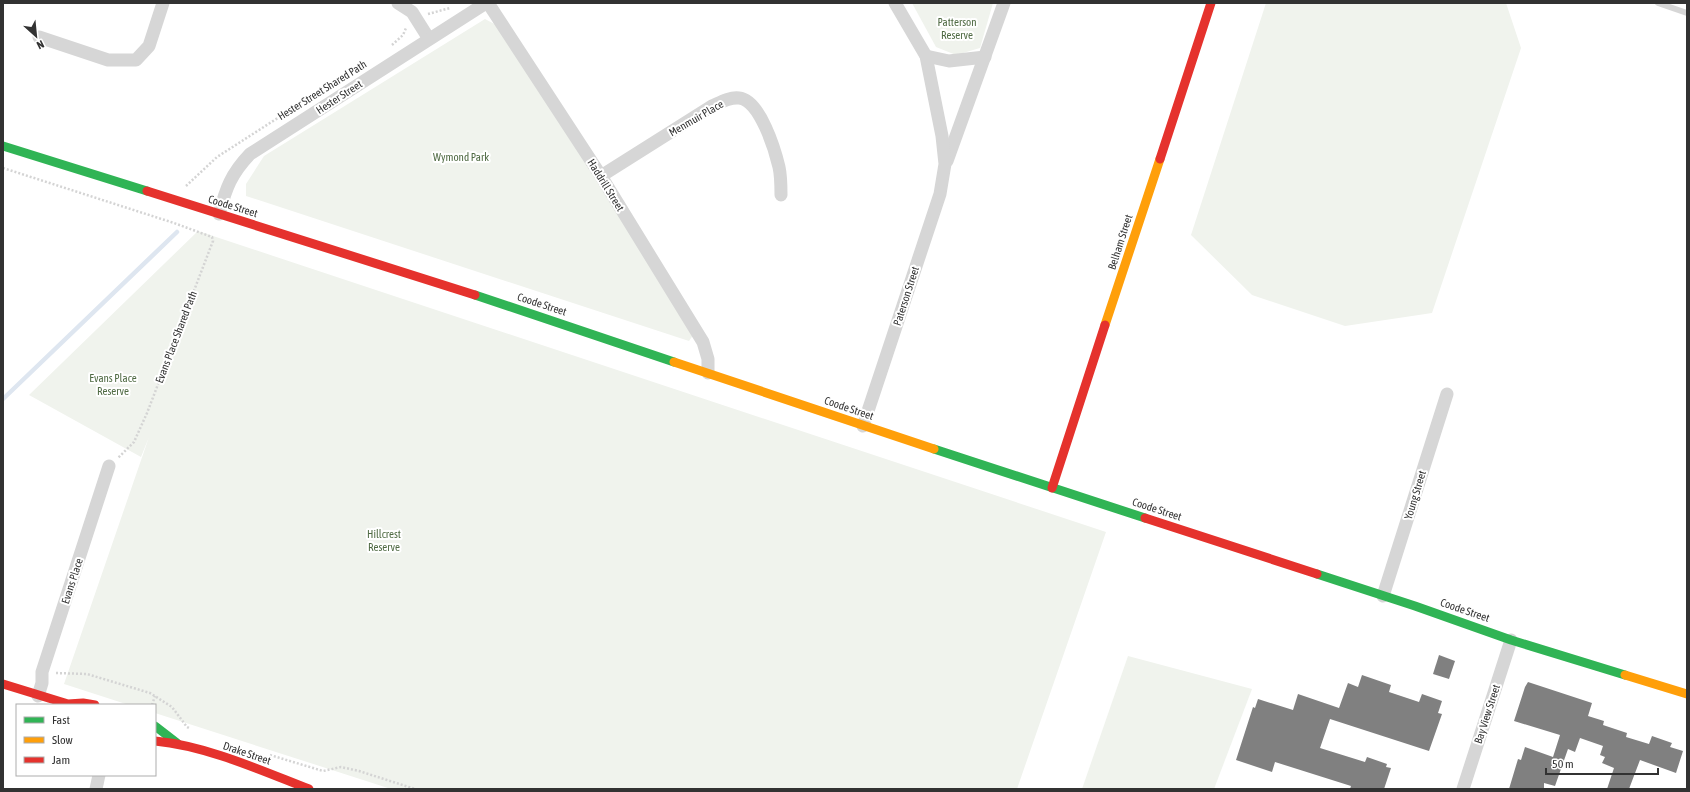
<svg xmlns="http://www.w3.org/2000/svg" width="1690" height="792" viewBox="0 0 1690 792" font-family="'Asap Condensed',sans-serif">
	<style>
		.green { fill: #f0f3ed }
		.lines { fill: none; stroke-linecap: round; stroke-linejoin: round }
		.stream { stroke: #dee6f0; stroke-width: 4.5 }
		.building { fill: #808080 }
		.path { stroke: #d4d4d4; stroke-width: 2.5; stroke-dasharray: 2 2; stroke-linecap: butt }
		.lane { stroke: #d6d6d6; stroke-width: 6 }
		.street { stroke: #d6d6d6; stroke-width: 13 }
		.fast { stroke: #30b455; stroke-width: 9 }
		.slow { stroke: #ff9f0a; stroke-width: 9 }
		.jam { stroke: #e5322d; stroke-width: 9 }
		.labels { text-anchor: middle; stroke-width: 4; stroke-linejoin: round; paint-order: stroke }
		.park-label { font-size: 11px; fill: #4f6a43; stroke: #fff }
		.street-label { font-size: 11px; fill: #323232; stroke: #fff }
	</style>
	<rect width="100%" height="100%" fill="#fff"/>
	<!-- green -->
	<g class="green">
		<polygon points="912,3 993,3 980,48 956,55 936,47"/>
		<polygon points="1266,3 1506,3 1521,48 1432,313 1345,326 1252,295 1191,235"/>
		<polygon points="485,19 502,28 696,331 689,341 246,196 246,184 264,156"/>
		<polygon points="198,231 1106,532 1017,789 391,789 155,713 155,705 129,705 64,684 149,437 141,457 29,395"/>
		<polygon points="1128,656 1252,689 1214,789 1082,789"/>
	</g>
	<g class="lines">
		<!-- stream -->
		<polyline class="stream" points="3,399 177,232"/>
	</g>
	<!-- building -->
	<g class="building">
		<polygon points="1439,655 1455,661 1449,679 1433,674"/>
		<polygon points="1362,675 1391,685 1389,692 1419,702 1422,694 1442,701 1438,713 1442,714 1429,751 1330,719 1320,748 1365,762 1367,757 1387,764 1386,767 1391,768 1384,789 1350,789 1351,786 1275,762 1272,772 1236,760 1253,707 1255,708 1258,699 1293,710 1298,694 1339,708 1348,683 1358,687"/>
		<polygon points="1528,682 1592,703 1588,716 1604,721 1603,725 1627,733 1626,737 1649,744 1652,736 1672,743 1670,747 1683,751 1676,773 1640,760 1629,789 1607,789 1614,768 1602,763 1605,757 1600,755 1603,746 1580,738 1575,752 1568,749 1555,786 1544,783 1544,789 1509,789 1518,759 1521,760 1525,747 1553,757 1560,735 1514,721 1525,687"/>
	</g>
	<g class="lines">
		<!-- path -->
		<g class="path">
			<polyline points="428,14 450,8"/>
			<polyline points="392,45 403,35 406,28"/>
			<polyline points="3,168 174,223 212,237 213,241 147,413 134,442 118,458"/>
			<polyline points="186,186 217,157 298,105"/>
			<polyline points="56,673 87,674 150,693 172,707 187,727 189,728"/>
			<polyline points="152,705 155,696"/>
			<polyline points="270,755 323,771 341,767 359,771 415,789"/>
		</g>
		<!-- lane -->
		<polyline class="lane" points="1658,3 1687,13"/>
		<!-- street -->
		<g class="street">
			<polyline points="398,3 412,12 429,39"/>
			<polyline points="488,3 601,176 703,342 708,359 708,373"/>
			<polyline points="39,37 108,60 136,60 149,46 163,3"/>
			<polyline points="926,56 949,61 985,57"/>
			<polyline points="947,161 1004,3"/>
			<path d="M601,176L712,106C721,102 729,97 739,98C760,100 775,150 779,167C781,176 781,186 781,195"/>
			<path d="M219,214C226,188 231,174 250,154L486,3"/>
			<polyline points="863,426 940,194 945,164 942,136 926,56 895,3"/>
			<polyline points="1383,596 1447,394"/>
			<polyline points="38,696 42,683 42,672 109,466"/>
			<polyline points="96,789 99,775"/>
			<polyline points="1463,789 1511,640"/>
		</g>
		<!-- fast -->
		<g class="fast">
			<polyline points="3,146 147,191"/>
			<polyline points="475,295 674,362"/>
			<polyline points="934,449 1145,518"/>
			<polyline points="1317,574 1415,606 1511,640 1625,675"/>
			<polyline points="155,726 177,743"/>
		</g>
		<!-- slow -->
		<g class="slow">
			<polyline points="1105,325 1160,159"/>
			<polyline points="674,362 934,449"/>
			<polyline points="1625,675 1687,694"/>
		</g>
		<!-- jam -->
		<g class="jam">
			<polyline points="1160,159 1211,3"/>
			<polyline points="147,191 475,295"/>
			<polyline points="1052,488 1105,325"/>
			<polyline points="1145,518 1317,574"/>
			<polyline points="3,684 68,704 83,703 95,705"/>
			<path d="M155,741C207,746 260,770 309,789"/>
		</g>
	</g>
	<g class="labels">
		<!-- park labels -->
		<g class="park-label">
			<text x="957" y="26">Patterson<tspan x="957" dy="13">Reserve</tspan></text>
			<text x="461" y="161">Wymond Park</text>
			<text x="113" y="382">Evans Place<tspan x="113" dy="13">Reserve</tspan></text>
			<text x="384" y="538">Hillcrest<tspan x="384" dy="13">Reserve</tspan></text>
		</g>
		<!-- street labels -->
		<g class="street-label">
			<text transform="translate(322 90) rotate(-32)" y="4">Hester Street Shared Path</text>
			<text transform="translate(339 97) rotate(-33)" y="4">Hester Street</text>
			<text transform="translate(696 118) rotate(-30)" y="4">Menmuir Place</text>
			<text transform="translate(606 185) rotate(58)" y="4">Haddrill Street</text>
			<text transform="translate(233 206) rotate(17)" y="4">Coode Street</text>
			<text transform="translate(1120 242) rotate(-72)" y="4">Belham Street</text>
			<text transform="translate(906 296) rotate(-72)" y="4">Paterson Street</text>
			<text transform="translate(542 304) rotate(18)" y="4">Coode Street</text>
			<text transform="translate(176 337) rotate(-69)" y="4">Evans Place Shared Path</text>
			<text transform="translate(849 408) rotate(19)" y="4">Coode Street</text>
			<text transform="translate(1415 495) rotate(-73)" y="4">Young Street</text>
			<text transform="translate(1157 509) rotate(18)" y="4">Coode Street</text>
			<text transform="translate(72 581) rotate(-72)" y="4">Evans Place</text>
			<text transform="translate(1465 610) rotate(19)" y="4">Coode Street</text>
			<text transform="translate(1487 714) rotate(-72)" y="4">Bay View Street</text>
			<text transform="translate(247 753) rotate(19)" y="4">Drake Street</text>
		</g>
	</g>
	<!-- border -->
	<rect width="1690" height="792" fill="none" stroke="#323232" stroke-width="8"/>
	<!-- legend -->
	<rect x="16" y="704" width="140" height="72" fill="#ffffff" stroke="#adadad"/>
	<rect x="24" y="717" width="20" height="6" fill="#30b455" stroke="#adadad"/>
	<text x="52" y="724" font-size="12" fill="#323232">Fast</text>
	<rect x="24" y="737" width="20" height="6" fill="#ff9f0a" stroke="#adadad"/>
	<text x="52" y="744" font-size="12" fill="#323232">Slow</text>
	<rect x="24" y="757" width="20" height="6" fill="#e5322d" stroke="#adadad"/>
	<text x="52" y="764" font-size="12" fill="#323232">Jam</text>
	<!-- north arrow -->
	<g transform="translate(36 36) rotate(153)" stroke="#ffffff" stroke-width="3" paint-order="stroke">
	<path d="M0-3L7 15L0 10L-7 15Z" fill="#323232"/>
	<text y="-6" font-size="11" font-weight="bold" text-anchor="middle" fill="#323232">N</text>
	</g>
	<!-- scale -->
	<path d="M1546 768v6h112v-6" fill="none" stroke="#323232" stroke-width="2"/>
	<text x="1552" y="768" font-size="12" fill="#323232" stroke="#ffffff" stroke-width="3" paint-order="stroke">50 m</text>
</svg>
